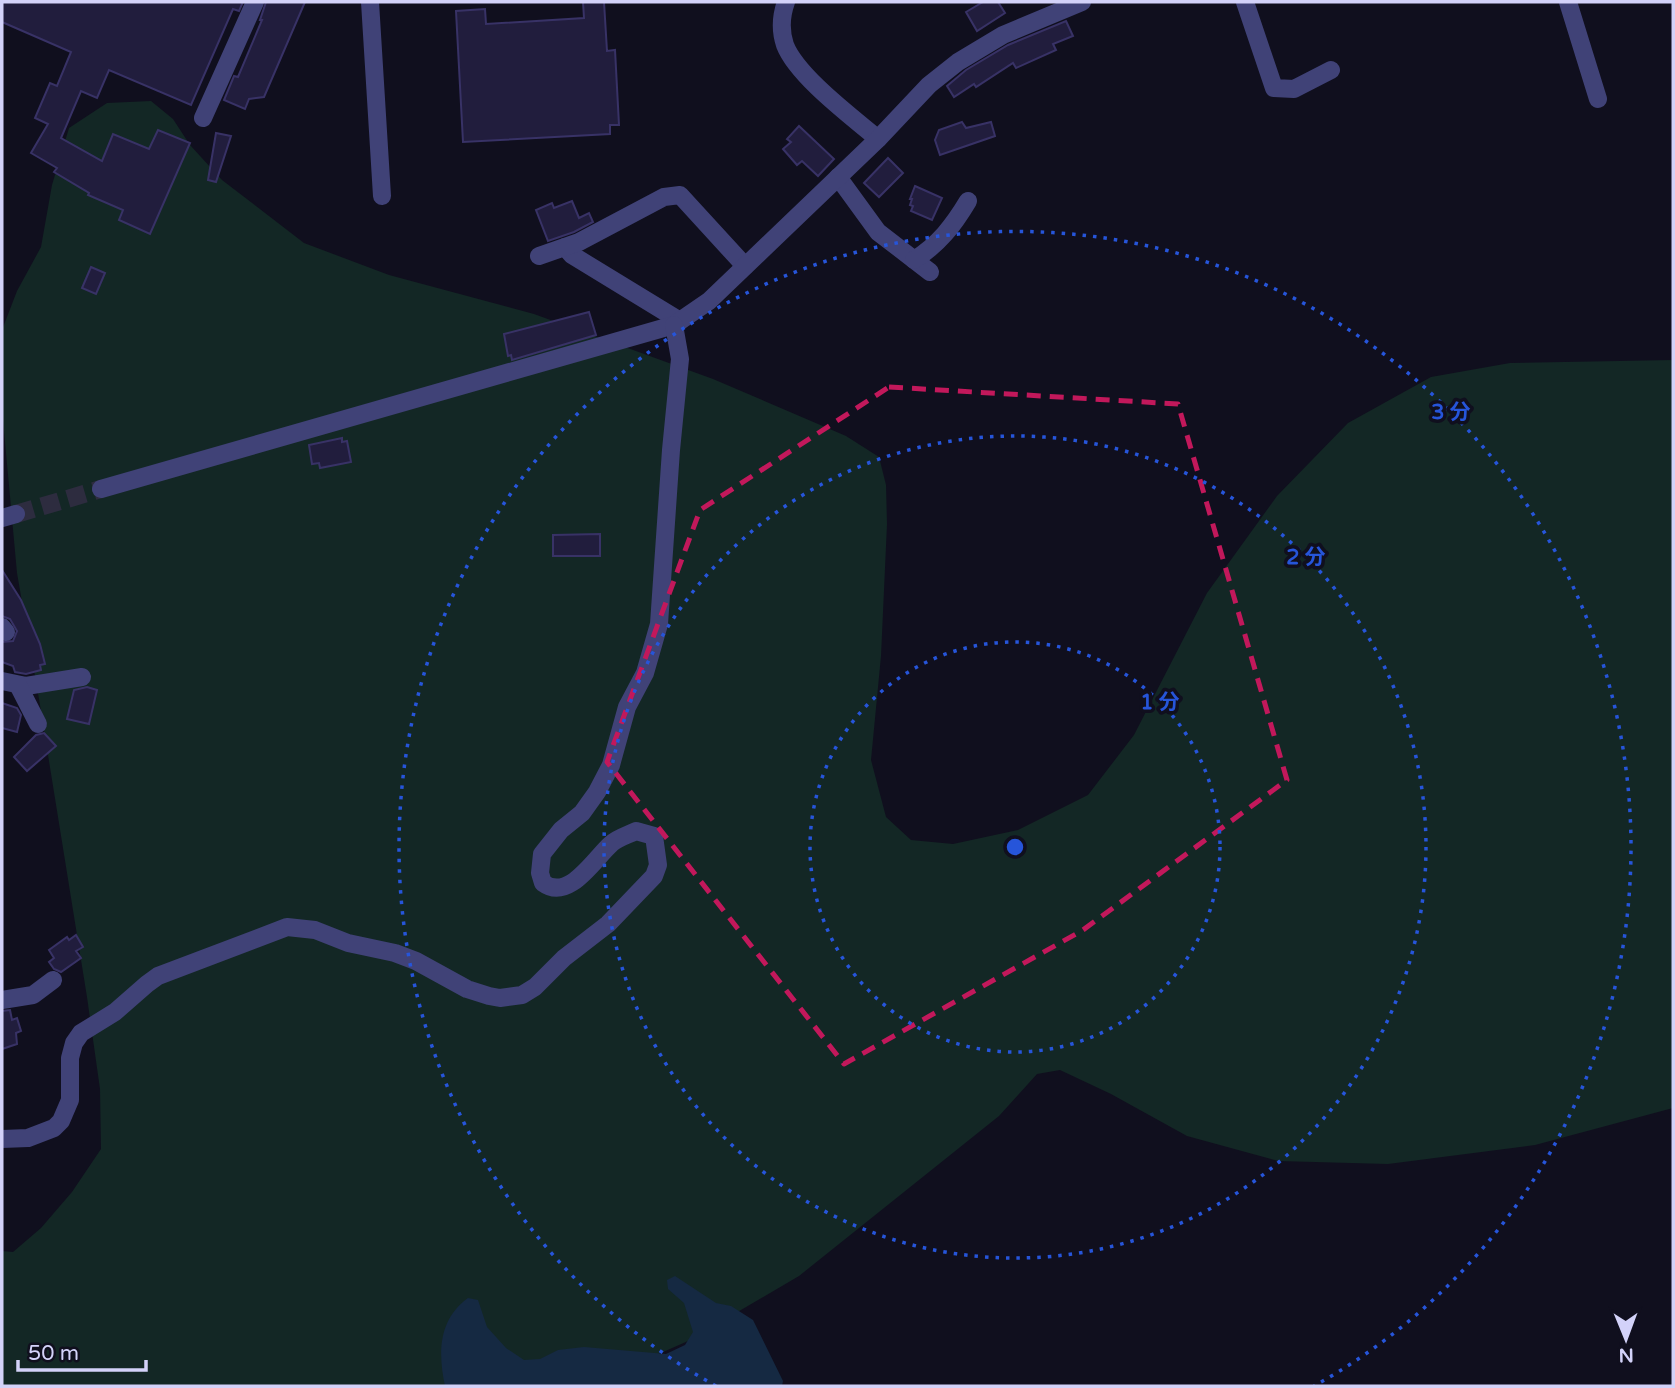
<svg xmlns="http://www.w3.org/2000/svg" width="1675" height="1388" viewBox="0 0 1675 1388" font-family="'Varela Round','Noto Sans JP',sans-serif">
	<style>
		.green { fill: #132725 }
		.water { fill: #152942 }
		.building { fill: #211d3d; stroke: #383266; stroke-width: 2 }
		.lines { fill: none; stroke-linecap: round; stroke-linejoin: round }
		.minor-tunnel { stroke: #2d2c3f; stroke-width: 18; stroke-dasharray: 18 9; stroke-linecap: butt }
		.minor { stroke: #404277; stroke-width: 18 }
		.marked { fill: none; stroke: #c2185b; stroke-width: 5; stroke-dasharray: 14 9; stroke-linejoin: round }
		.ring { fill: none; stroke: #2655da; stroke-width: 3.5; stroke-dasharray: 3.5 7 }
		.centre { fill: #2655da; stroke: #100f1e; stroke-width: 3.5 }
		.ring-label { font-size: 21px; text-anchor: middle; font-weight: bold; fill: #2655da; stroke: #100f1e; stroke-width: 7; stroke-linejoin: round; paint-order: stroke }
	</style>
	<rect width="100%" height="100%" fill="#100f1e"/>
	<!-- green -->
	<polygon class="green" points="151,101 173,119 190,145 222,180 304,243 389,275 534,314 713,379 846,436 879,457 886,485 887,524 881,656 871,760 886,817 911,840 953,844 1018,830 1088,795 1134,735 1207,593 1277,496 1348,423 1431,377 1510,363 1673,360 1673,1108 1535,1145 1388,1164 1278,1161 1187,1136 1111,1094 1060,1070 1037,1074 999,1116 799,1276 688,1341 586,1386 2,1386 2,1251 13,1252 41,1228 72,1192 101,1149 100,1089 87,997 39,699 17,573 2,409 2,330 17,291 41,247 52,185 69,128 107,103"/>
	<!-- water -->
	<path class="water" d="M675,1276L716,1303L731,1306L753,1320L783,1381L782,1386H445C438,1353 438,1320 468,1298L478,1300L487,1327L506,1348L524,1360L540,1359L558,1350L584,1347L666,1354L685,1345L693,1332L684,1303L668,1289L667,1280Z"/>
	<!-- building -->
	<g class="building">
		<polygon points="2,2 243,2 239,11 233,9 191,105 109,70 97,98 81,91 61,138 102,161 113,134 149,149 158,130 190,143 150,234 119,220 123,210 88,195 89,193 54,172 57,168 31,153 48,124 35,118 50,83 57,86 71,52 2,22"/>
		<polygon points="266,2 305,2 264,97 249,99 245,109 224,100 234,76 238,77 262,20 260,20"/>
		<polygon points="583,2 604,2 607,51 615,50 619,125 610,125 610,134 463,142 456,11 485,9 486,24 584,18"/>
		<polygon points="983,2 998,2 1005,13 977,31 966,12"/>
		<polygon points="1066,21 1073,36 1053,44 1056,50 1016,68 1013,63 976,87 974,84 954,97 947,86 966,70 1008,45"/>
		<polygon points="962,122 966,128 991,122 995,136 940,155 935,140 939,130"/>
		<polygon points="799,126 834,159 818,176 802,161 797,165 783,149 791,142 787,139"/>
		<polygon points="216,133 231,136 216,182 208,180"/>
		<polygon points="888,158 903,173 879,197 864,183"/>
		<polygon points="915,186 942,198 932,220 911,211 913,206 910,205 912,199 910,199"/>
		<polygon points="572,201 579,218 589,213 593,222 574,232 548,241 536,210 552,203 554,208"/>
		<polygon points="91,267 105,273 96,294 82,288"/>
		<polygon points="589,312 596,335 512,360 511,355 508,356 504,334"/>
		<polygon points="342,438 342,442 347,441 351,462 320,468 319,463 312,464 309,445"/>
		<polygon points="600,534 600,556 553,556 553,535"/>
		<polygon points="2,570 21,600 40,644 45,664 40,665 41,670 26,674 15,672 13,666 2,662 2,642 13,641 17,631 10,619 2,616"/>
		<polygon points="87,687 97,690 89,724 67,719 74,690"/>
		<polygon points="2,703 17,708 21,715 17,732 2,728"/>
		<polygon points="44,733 56,746 27,771 14,757 36,735"/>
		<polygon points="76,935 83,947 76,951 81,958 61,972 54,969 49,962 54,958 49,950 67,937 69,940"/>
		<polygon points="10,1010 12,1020 17,1018 21,1031 16,1033 17,1044 2,1049 2,1011"/>
	</g>
	<g class="lines">
		<!-- minor-tunnel -->
		<polyline class="minor-tunnel" points="16,514 101,489"/>
		<!-- minor -->
		<g class="minor">
			<polyline points="370,2 382,196"/>
			<path d="M786,2C781,16 780,30 785,45C797,76 852,117 878,139"/>
			<polyline points="1245,2 1274,88 1294,89 1331,70"/>
			<polyline points="1568,2 1598,99"/>
			<polyline points="203,118 255,2"/>
			<polyline points="838,177 878,232 930,272"/>
			<polyline points="565,247 572,255 680,321"/>
			<polyline points="539,256 579,242 664,197 680,195 745,266"/>
			<path d="M914,260C939,244 953,226 968,201"/>
			<polyline points="101,489 674,325 709,301 878,139 929,85 958,62 1003,35 1082,2"/>
			<polyline points="2,518 16,514"/>
			<polyline points="2,627 6,632"/>
			<polyline points="2,681 26,686 82,677"/>
			<polyline points="18,685 38,724"/>
			<polyline points="2,1000 33,995 53,980"/>
			<path d="M2,1139L28,1138L54,1128L61,1121L70,1100V1058L74,1043L81,1033L115,1012L147,984L158,976L287,927L315,930L348,943L395,953L416,961L467,989L489,996L500,998L522,995L535,987L564,958L608,924L654,876L658,865L654,836L636,831C628,835 617,838 611,844C594,859 569,902 543,883L540,873L542,854L561,830L582,813L597,792L611,765L627,707L645,673L659,624L671,450L680,359L674,325"/>
		</g>
	</g>
	<!-- marked area -->
	<path class="marked" d="M889,387L1178,404L1287,780L1083,930L844,1064L607,762L700,510Z"/>
	<!-- distance rings -->
	<g class="ring">
		<circle cx="1015" cy="847" r="205"/>
		<circle cx="1015" cy="847" r="411"/>
		<path d="M716 1386A616 616 0 1 1 1314 1386"/>
	</g>
	<circle cx="1015" cy="847" r="10" class="centre"/>
	<g class="ring-label">
		<text x="1451" y="419">3 分</text>
		<text x="1306" y="564">2 分</text>
		<text x="1160" y="709">1 分</text>
	</g>
	<!-- border -->
	<rect width="1675" height="1388" fill="none" stroke="#d3d2f9" stroke-width="7"/>
	<!-- north arrow -->
	<g transform="translate(1626 1339) rotate(179)" stroke="#100f1e" stroke-width="5" paint-order="stroke">
	<path d="M0-5L12 26L0 18L-12 26Z" fill="#d3d2f9"/>
	<text y="-10" font-size="19" font-weight="bold" text-anchor="middle" fill="#d3d2f9">N</text>
	</g>
	<!-- scale -->
	<path d="M18 1360v10h128v-10" fill="none" stroke="#d3d2f9" stroke-width="3.5"/>
	<text x="28" y="1360" font-size="21" fill="#d3d2f9" stroke="#100f1e" stroke-width="5" paint-order="stroke">50 m</text>
</svg>
